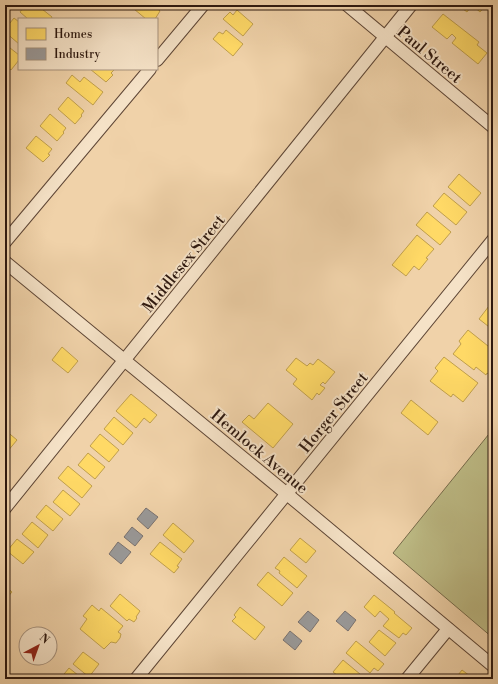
<svg xmlns="http://www.w3.org/2000/svg" width="498" height="684" viewBox="0 0 498 684" font-family="'Libre Bodoni',serif">
	<style>
		.green { fill: #bdbb85; stroke: #756a4a }
		.homes { fill: #ffd966; stroke: #c09f4c }
		.industry { fill: #999; stroke: #797270 }
		.lines { fill: none; stroke-linecap: round; stroke-linejoin: round }
		.minor-casing { stroke: #5e4636; stroke-width: 14 }
		.minor { stroke: #f5e2c7; stroke-width: 12 }
		.labels { text-anchor: middle; stroke-width: 4; stroke-linejoin: round; paint-order: stroke }
		.street-label { font-size: 16px; fill: #2d180f; stroke: #f5e2c7 }
	</style>
	<rect width="100%" height="100%" fill="#f0d2a9"/>
	<filter id="stains"><feTurbulence type="fractalNoise" baseFrequency=".005" numOctaves="4"/><feColorMatrix values="0 0 0 0 .2 0 0 0 0 .09 0 0 0 0 .02 0 0 0 .5 -.17"/></filter>
	<radialGradient id="worn" r=".72"><stop offset=".6" stop-color="#630" stop-opacity="0"/><stop offset="1" stop-color="#630" stop-opacity=".3"/></radialGradient>
	<!-- green -->
	<polygon class="green" points="493,429 493,638 393,553"/>
	<!-- homes -->
	<g class="homes">
		<polygon points="25,5 37,5 52,17 51,19 28,19 20,12"/>
		<polygon points="51,5 61,5 57,10"/>
		<polygon points="137,5 153,5 160,11 155,19 146,19 134,9"/>
		<polygon points="458,5 486,5 480,12 472,5 467,12"/>
		<polygon points="237,10 253,24 243,36 223,19 230,12 233,15"/>
		<polygon points="443,14 479,42 477,45 487,53 478,64 452,43 456,38 452,34 447,39 432,27"/>
		<polygon points="14,18 19,22 19,44 5,32 5,29"/>
		<polygon points="226,30 243,44 233,56 213,39 219,32 223,34"/>
		<polygon points="5,44 19,55 19,60 11,70 5,65"/>
		<polygon points="90,69 115,69 111,73 113,75 106,82"/>
		<polygon points="72,75 80,82 84,77 103,92 93,105 66,83"/>
		<polygon points="68,97 84,111 81,115 82,116 75,124 58,109"/>
		<polygon points="50,114 66,128 63,132 64,133 57,141 40,126"/>
		<polygon points="36,136 52,149 48,154 50,155 43,162 26,148"/>
		<polygon points="459,174 481,193 470,206 448,187"/>
		<polygon points="444,193 467,212 456,225 433,206"/>
		<polygon points="427,212 451,232 440,245 416,225"/>
		<polygon points="417,235 434,249 426,258 428,259 419,270 414,266 406,276 392,265"/>
		<polygon points="489,306 493,309 493,330 479,319"/>
		<polygon points="468,330 493,350 493,378 487,373 486,375 476,367 474,370 453,354 461,344 459,341"/>
		<polygon points="62,347 78,361 68,373 52,360"/>
		<polygon points="444,357 478,383 463,402 453,394 451,397 430,381 438,371 435,368"/>
		<polygon points="296,358 307,366 310,363 313,365 318,359 335,372 325,384 323,382 320,385 325,388 319,395 317,393 312,400 293,384 297,379 286,370"/>
		<polygon points="131,394 157,415 150,423 144,418 136,428 116,411"/>
		<polygon points="411,400 438,422 428,435 401,413"/>
		<polygon points="268,403 293,424 273,448 242,422 249,415 254,419"/>
		<polygon points="114,417 133,433 123,445 104,429"/>
		<polygon points="5,430 17,440 7,452 5,450"/>
		<polygon points="100,434 119,450 109,462 90,446"/>
		<polygon points="88,453 105,467 95,479 78,465"/>
		<polygon points="68,466 92,486 82,498 58,478"/>
		<polygon points="63,490 80,504 70,516 53,502"/>
		<polygon points="46,505 63,519 53,531 36,517"/>
		<polygon points="32,522 48,535 38,548 22,534"/>
		<polygon points="173,523 194,541 184,553 163,535"/>
		<polygon points="300,538 316,551 306,563 290,550"/>
		<polygon points="17,539 34,552 23,564 7,551"/>
		<polygon points="160,542 182,559 177,566 179,567 174,573 150,554"/>
		<polygon points="284,557 307,576 297,588 279,573 280,571 275,568"/>
		<polygon points="268,572 293,593 282,606 257,585"/>
		<polygon points="5,586 12,592 5,600"/>
		<polygon points="120,594 140,611 136,617 137,618 134,622 129,619 127,621 110,606"/>
		<polygon points="374,595 395,612 394,613 412,628 406,635 403,633 399,638 383,626 389,619 380,611 375,617 364,607"/>
		<polygon points="92,605 99,611 101,608 123,626 118,632 121,634 120,638 116,643 111,642 104,649 80,629 87,619 83,616"/>
		<polygon points="240,607 265,627 255,640 232,621 236,617 234,615"/>
		<polygon points="379,630 396,643 385,656 369,642"/>
		<polygon points="356,641 384,664 378,671 374,668 370,673 346,653"/>
		<polygon points="83,652 99,664 89,677 73,664"/>
		<polygon points="343,660 366,679 342,679 333,672"/>
		<polygon points="69,668 83,679 60,679"/>
		<polygon points="462,670 474,679 455,679"/>
	</g>
	<!-- industry -->
	<g class="industry">
		<polygon points="146,508 158,517 148,529 137,519"/>
		<polygon points="132,527 143,536 135,546 124,537"/>
		<polygon points="118,542 131,552 121,564 109,554"/>
		<polygon points="308,611 319,620 310,632 298,622"/>
		<polygon points="345,611 356,620 348,631 336,621"/>
		<polygon points="290,631 302,641 295,650 283,640"/>
	</g>
	<g class="lines">
		<!-- minor casing -->
		<g class="minor-casing">
			<g id="minor">
				<polyline points="347,5 493,127"/>
				<polyline points="157,60 203,5"/>
				<polyline points="5,242 150,69"/>
				<polyline points="5,262 287,494 493,666"/>
				<polyline points="5,508 411,5"/>
				<polyline points="136,679 493,240"/>
				<polyline points="407,679 448,629"/>
			</g>
		</g>
		<!-- minor -->
		<use href="#minor" class="minor"/>
	</g>
	<g class="labels">
		<!-- street labels -->
		<g class="street-label">
			<text transform="translate(430 54) rotate(40)" y="6">Paul Street</text>
			<text transform="translate(183 263) rotate(-51)" y="6">Middlesex Street</text>
			<text transform="translate(333 412) rotate(-51)" y="6">Horger Street</text>
			<text transform="translate(260 451) rotate(40)" y="6">Hemlock Avenue</text>
		</g>
	</g>
	<!-- margin -->
	<rect width="498" height="684" fill="none" stroke="#f0d2a9" stroke-width="20"/>
	<rect x="6" y="6" width="486" height="672" fill="none" stroke="#2d180f" stroke-width="2"/>
	<rect x="10" y="10" width="478" height="664" fill="none" stroke="#2d180f"/>
	<!-- legend -->
	<rect x="18" y="18" width="140" height="52" fill="#f5e2c7" stroke="#a5917d"/>
	<rect x="26" y="28" width="20" height="12" fill="#ffd966" stroke="#a5917d"/>
	<text x="54" y="38" font-size="12" fill="#2d180f">Homes</text>
	<rect x="26" y="48" width="20" height="12" fill="#999999" stroke="#a5917d"/>
	<text x="54" y="58" font-size="12" fill="#2d180f">Industry</text>
	<!-- north arrow -->
	<g transform="translate(38 646) rotate(41)"><circle r="19" fill="#f5e2c7" stroke="#a5917d"/>
	<path d="M0-3L7 15L0 10L-7 15Z" fill="#8f2418"/>
	<text y="-6" font-size="11" font-weight="bold" text-anchor="middle" fill="#2d180f">N</text>
	</g>
	<rect width="100%" height="100%" filter="url(#stains)"/>
	<rect width="100%" height="100%" fill="url(#worn)"/>
</svg>
